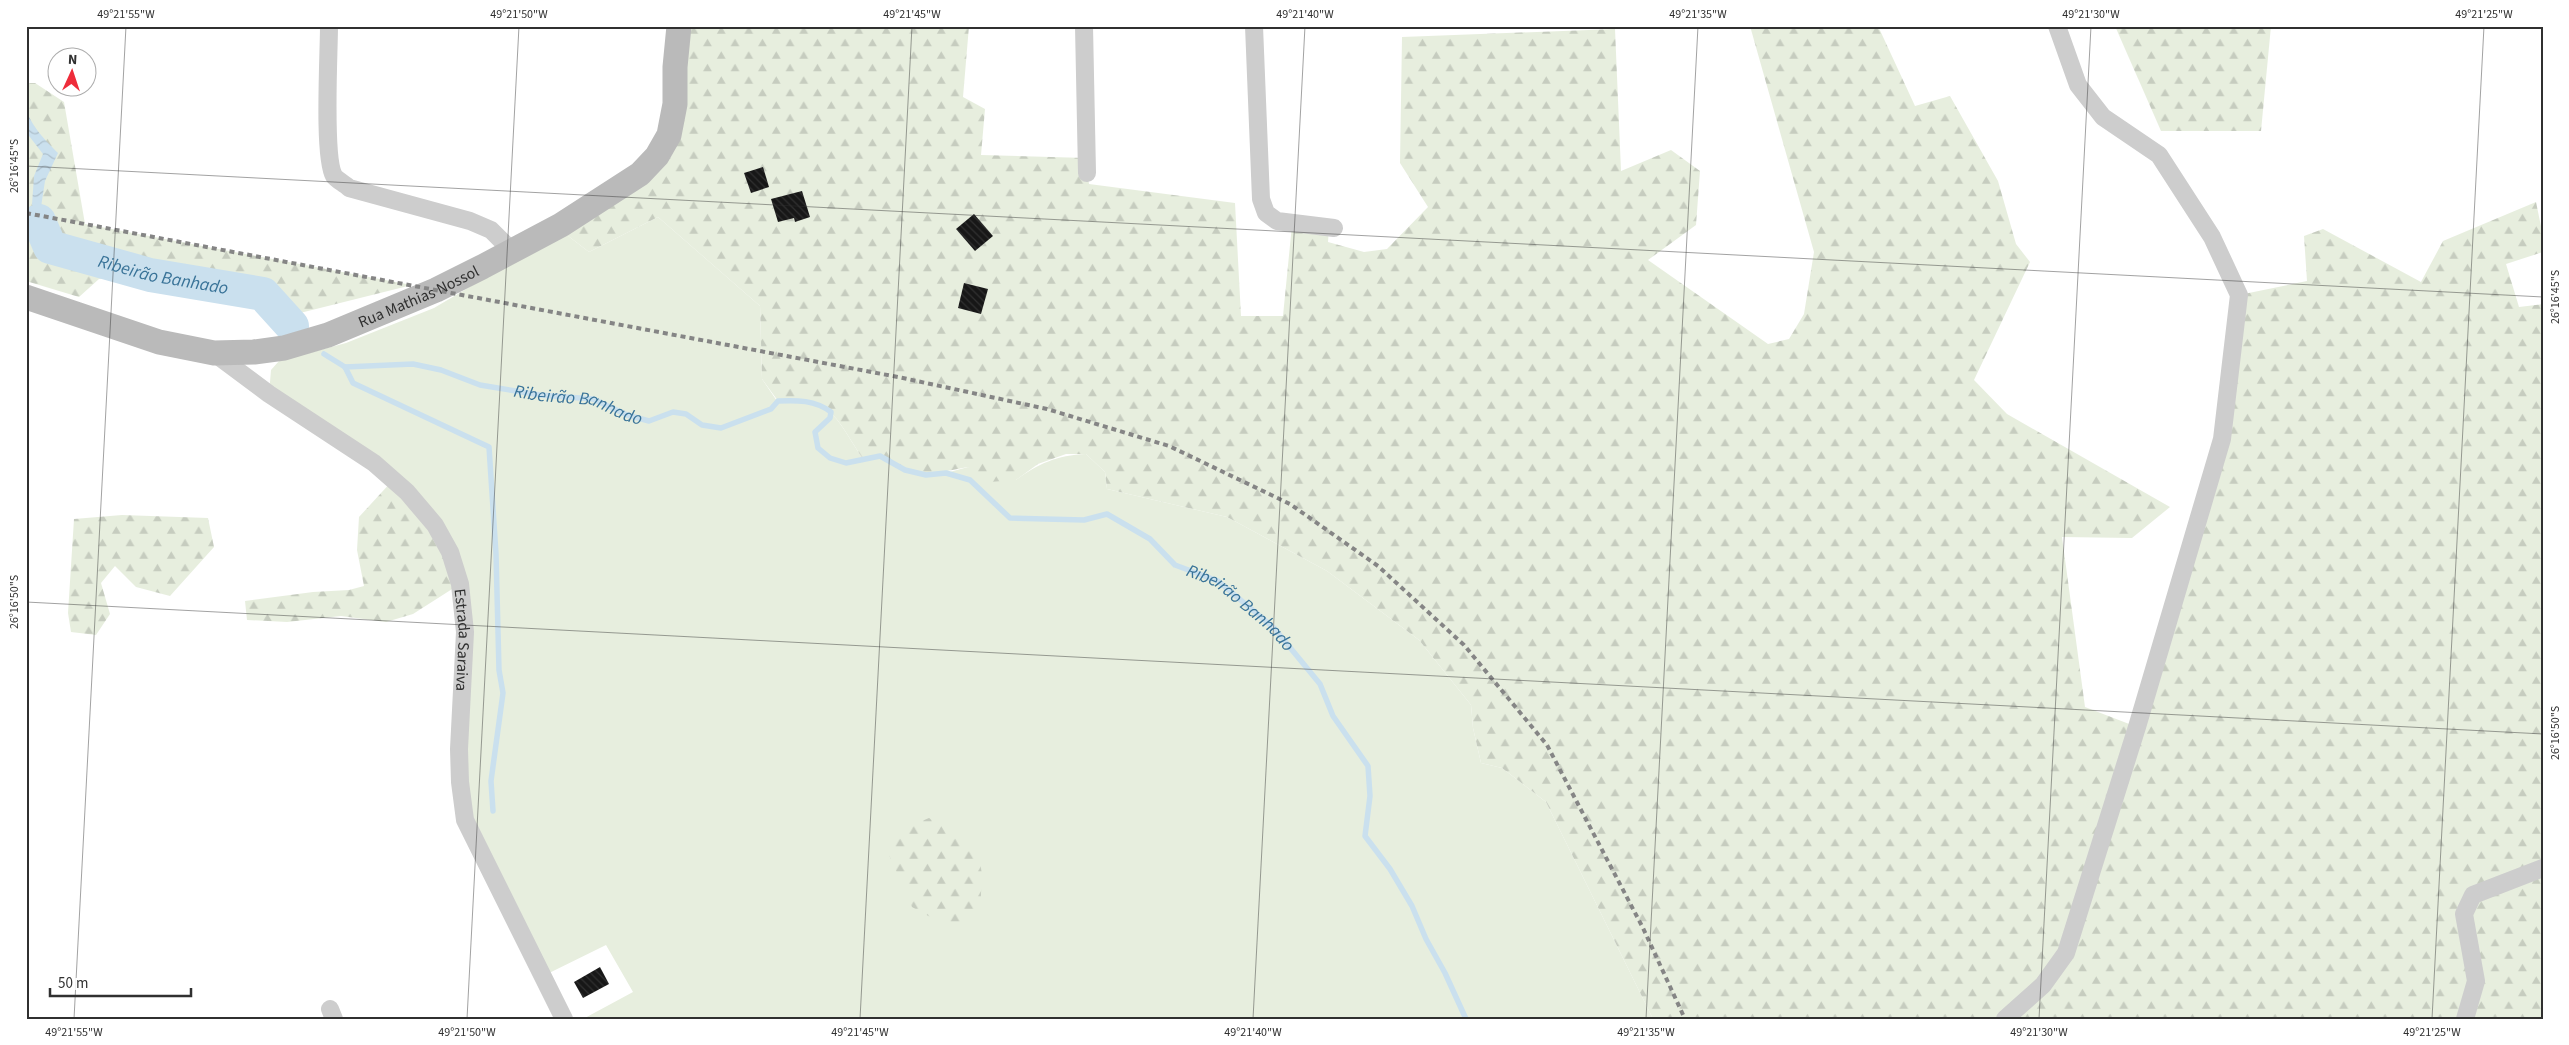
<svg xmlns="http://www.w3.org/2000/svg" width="2569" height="1045" viewBox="0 0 2569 1045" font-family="'Source Sans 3',sans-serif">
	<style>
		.grass { fill: #e7eede }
		.forest { fill: url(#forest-firs) }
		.water { fill: url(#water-waves) }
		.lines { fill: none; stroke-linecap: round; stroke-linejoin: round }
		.stream { stroke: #cae0ee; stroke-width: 5.5 }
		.river { stroke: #cae0ee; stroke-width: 34 }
		.building { fill: url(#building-back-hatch) }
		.street { stroke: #cdcdcd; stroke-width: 18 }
		.secondary { stroke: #bababa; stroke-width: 25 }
		.rail { stroke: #858585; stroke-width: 4; stroke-dasharray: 5 4; stroke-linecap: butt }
		.ticks { fill: none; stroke: #303030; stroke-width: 1; stroke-opacity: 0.45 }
		.labels { text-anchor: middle; stroke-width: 5; stroke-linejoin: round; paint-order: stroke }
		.street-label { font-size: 16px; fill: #303030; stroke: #fff }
		.water-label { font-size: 18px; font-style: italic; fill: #397398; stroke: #fff }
		.neatline { fill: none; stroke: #303030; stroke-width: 2 }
		.ticks-label { font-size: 12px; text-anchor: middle; fill: #303030 }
	</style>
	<defs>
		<pattern id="forest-firs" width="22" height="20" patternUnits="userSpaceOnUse" patternTransform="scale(1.25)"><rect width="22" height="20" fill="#e7eede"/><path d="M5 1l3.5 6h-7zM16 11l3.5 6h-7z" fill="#c6ccbf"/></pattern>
		<pattern id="water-waves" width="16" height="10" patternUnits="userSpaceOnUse" patternTransform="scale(1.25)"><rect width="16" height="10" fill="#cae0ee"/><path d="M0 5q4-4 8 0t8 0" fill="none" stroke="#aec0cc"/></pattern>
		<pattern id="building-back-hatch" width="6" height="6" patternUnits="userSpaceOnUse" patternTransform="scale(1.25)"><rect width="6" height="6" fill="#171717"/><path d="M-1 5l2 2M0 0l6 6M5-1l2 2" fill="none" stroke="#303030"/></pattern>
	</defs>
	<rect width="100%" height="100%" fill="#fff"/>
	<!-- grass -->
	<path class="grass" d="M658,217L760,306L762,379L777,401C834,398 835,417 863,459L880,456L905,470L946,473L968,467L1016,480C1038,464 1057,455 1086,454L1105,472L1107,489L1227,517L1327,571L1419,640L1471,705L1473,728L1481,763L1502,768L1546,802L1653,1019H583L633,992L606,945L541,977L465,820L460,584L407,492L269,394L271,370L279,361L346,343L434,308L563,232L589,252Z"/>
	<!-- forest -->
	<g class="forest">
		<path d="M686,26H969L963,97L985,109L981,155L1086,158L1089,184L1235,203L1241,316H1283L1292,225L1329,228L1328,242L1364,252L1387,249L1428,207L1400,163L1402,37L1615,29L1621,171L1671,150L1700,171L1696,225L1648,260L1768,344L1789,339L1804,314L1814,252L1750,26H1878L1915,106L1950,96L1998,181L2016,244L2030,262L1974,380L2007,414L2170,507L2132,538L2062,537L2085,707L2137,727L2222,439L2239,295L2307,281L2304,236L2323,229L2421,282L2443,241L2536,202L2543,236V252L2506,264L2519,307L2543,304V1019H1653L1546,802L1502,768L1481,763L1473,728L1471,705L1419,640L1327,571L1227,517L1107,489L1105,472L1086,454H1066L1038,464L1016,480L989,482L968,467L926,475L905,470L880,456L863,459C835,417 834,398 778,401L762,379L760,306L658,217L589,252L563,232L647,178Z"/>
		<polygon points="2115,26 2271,26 2261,131 2161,131"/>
		<polygon points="26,83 35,83 64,102 85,224 412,285 284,317 263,294 150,275 99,279 79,297 26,281"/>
		<polygon points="393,480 407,492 460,584 413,614 386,622 341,616 287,622 247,620 245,601 313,592 349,590 364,586 357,550 359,517"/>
		<polygon points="122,515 208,518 214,547 170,596 136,587 115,566 101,583 110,614 96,635 71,632 68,613 74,519"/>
		<polygon points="929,818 978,848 982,875 980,912 952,929 912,907 889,855 898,831"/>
	</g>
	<!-- water -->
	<path class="water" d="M26,108C30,125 46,141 58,153L45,181L41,207L32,205L34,176L43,154L26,132Z"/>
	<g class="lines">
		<!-- stream -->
		<g class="stream">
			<path id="s1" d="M324,354L345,367L413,364L441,370L480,385L540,395L593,399L627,415L649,421L673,412L686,414L702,425L721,428L771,409L778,401C797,400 815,400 831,412L830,418L815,432L818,448L830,458L846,463L880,456L905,470L926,475L946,473L970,480L1010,518L1084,520L1107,514L1150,539L1175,565L1218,581L1274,628L1320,684L1333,716L1368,766L1370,796L1365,836L1390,869L1412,906L1426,939L1445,973L1466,1019"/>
			<polyline points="345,367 353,383 489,447 496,554 499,670 503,693 491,781 493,811"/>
		</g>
		<!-- river -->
		<path class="river" id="s2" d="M39,221L50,247L150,275L263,294L292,326"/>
	</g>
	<!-- building -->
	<g class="building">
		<polygon points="763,167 769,187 751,193 744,173"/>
		<polygon points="802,191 810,217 795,222 794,218 778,222 771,199"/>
		<polygon points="974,214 993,236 975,251 956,229"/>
		<polygon points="964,283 988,289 981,314 958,308"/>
		<polygon points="600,967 609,984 583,998 574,982"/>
	</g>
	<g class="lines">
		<!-- street -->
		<g class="street">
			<path d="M329,26C329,54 323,157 334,176C337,180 345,184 349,188L470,221L491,230L512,251"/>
			<polyline points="1084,26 1087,173"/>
			<polyline points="1254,26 1261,199 1266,213 1277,221 1334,228"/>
			<path id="s3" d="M214,353L269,394L374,463L407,492L435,525L450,552L460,584L465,632L459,749L460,782L465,820L564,1019"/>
			<polyline points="330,1009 334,1019"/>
			<polyline points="2005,1019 2043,985 2066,953 2137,727 2222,439 2239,295 2212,237 2159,155 2103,117 2078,85 2057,26"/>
			<polyline points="2465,1019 2476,981 2464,914 2473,895 2543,868"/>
		</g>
		<!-- secondary -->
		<path class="secondary" id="s4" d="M26,297L159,342L214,353L254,352L284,348L328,335L436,290L482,267L561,225L640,174L657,156L669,135L675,104V67L679,26"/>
		<!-- rail -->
		<polyline class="rail" points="26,213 898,377 1047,409 1169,446 1290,504 1378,566 1464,645 1547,745 1643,928 1685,1019"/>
	</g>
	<!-- ticks -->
	<path class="ticks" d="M26,166L2543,297M26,602L2543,734M74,1019L126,26M467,1019L519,26M860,1019L912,26M1253,1019L1305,26M1646,1019L1698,26M2039,1019L2091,26M2432,1019L2484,26"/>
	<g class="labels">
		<!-- street labels -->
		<g class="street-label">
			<text dy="6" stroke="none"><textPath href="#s4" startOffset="411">Rua Mathias Nossol</textPath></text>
			<text dy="6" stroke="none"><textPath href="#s3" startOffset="402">Estrada Saraiva</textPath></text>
		</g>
		<!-- water labels -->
		<g class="water-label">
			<text dy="6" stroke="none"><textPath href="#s2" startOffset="145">Ribeirão Banhado</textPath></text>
			<text dy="6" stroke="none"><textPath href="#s1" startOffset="264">Ribeirão Banhado</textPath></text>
			<text dy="6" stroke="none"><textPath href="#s1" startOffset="1058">Ribeirão Banhado</textPath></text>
		</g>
	</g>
	<!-- border -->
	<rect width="2569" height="1045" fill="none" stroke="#ffffff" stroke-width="55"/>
	<!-- north arrow -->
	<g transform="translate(72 72) rotate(3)"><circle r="24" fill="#ffffff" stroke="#acacac"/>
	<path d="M0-4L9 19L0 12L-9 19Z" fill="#ee2c3a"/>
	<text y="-8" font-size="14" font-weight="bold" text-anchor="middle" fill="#303030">N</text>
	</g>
	<!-- scale -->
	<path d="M50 988v8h141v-8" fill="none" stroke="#303030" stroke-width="2.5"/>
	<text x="58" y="988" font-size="15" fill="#303030" stroke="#ffffff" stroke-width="4" paint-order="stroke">50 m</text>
	<rect x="28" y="28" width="2514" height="990" class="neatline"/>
	<g class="ticks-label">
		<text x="126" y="18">49°21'55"W</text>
		<text x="519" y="18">49°21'50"W</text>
		<text x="912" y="18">49°21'45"W</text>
		<text x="1305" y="18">49°21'40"W</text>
		<text x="1698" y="18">49°21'35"W</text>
		<text x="2091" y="18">49°21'30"W</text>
		<text x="2484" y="18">49°21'25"W</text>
		<text transform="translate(14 166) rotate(-90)" y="4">26°16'45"S</text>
		<text transform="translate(2555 297) rotate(-90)" y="4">26°16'45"S</text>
		<text transform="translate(14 602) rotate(-90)" y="4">26°16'50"S</text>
		<text transform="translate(2555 733) rotate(-90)" y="4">26°16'50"S</text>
		<text x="74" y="1036">49°21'55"W</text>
		<text x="467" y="1036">49°21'50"W</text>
		<text x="860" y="1036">49°21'45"W</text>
		<text x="1253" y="1036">49°21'40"W</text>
		<text x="1646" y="1036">49°21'35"W</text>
		<text x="2039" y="1036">49°21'30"W</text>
		<text x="2432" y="1036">49°21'25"W</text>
	</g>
</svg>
